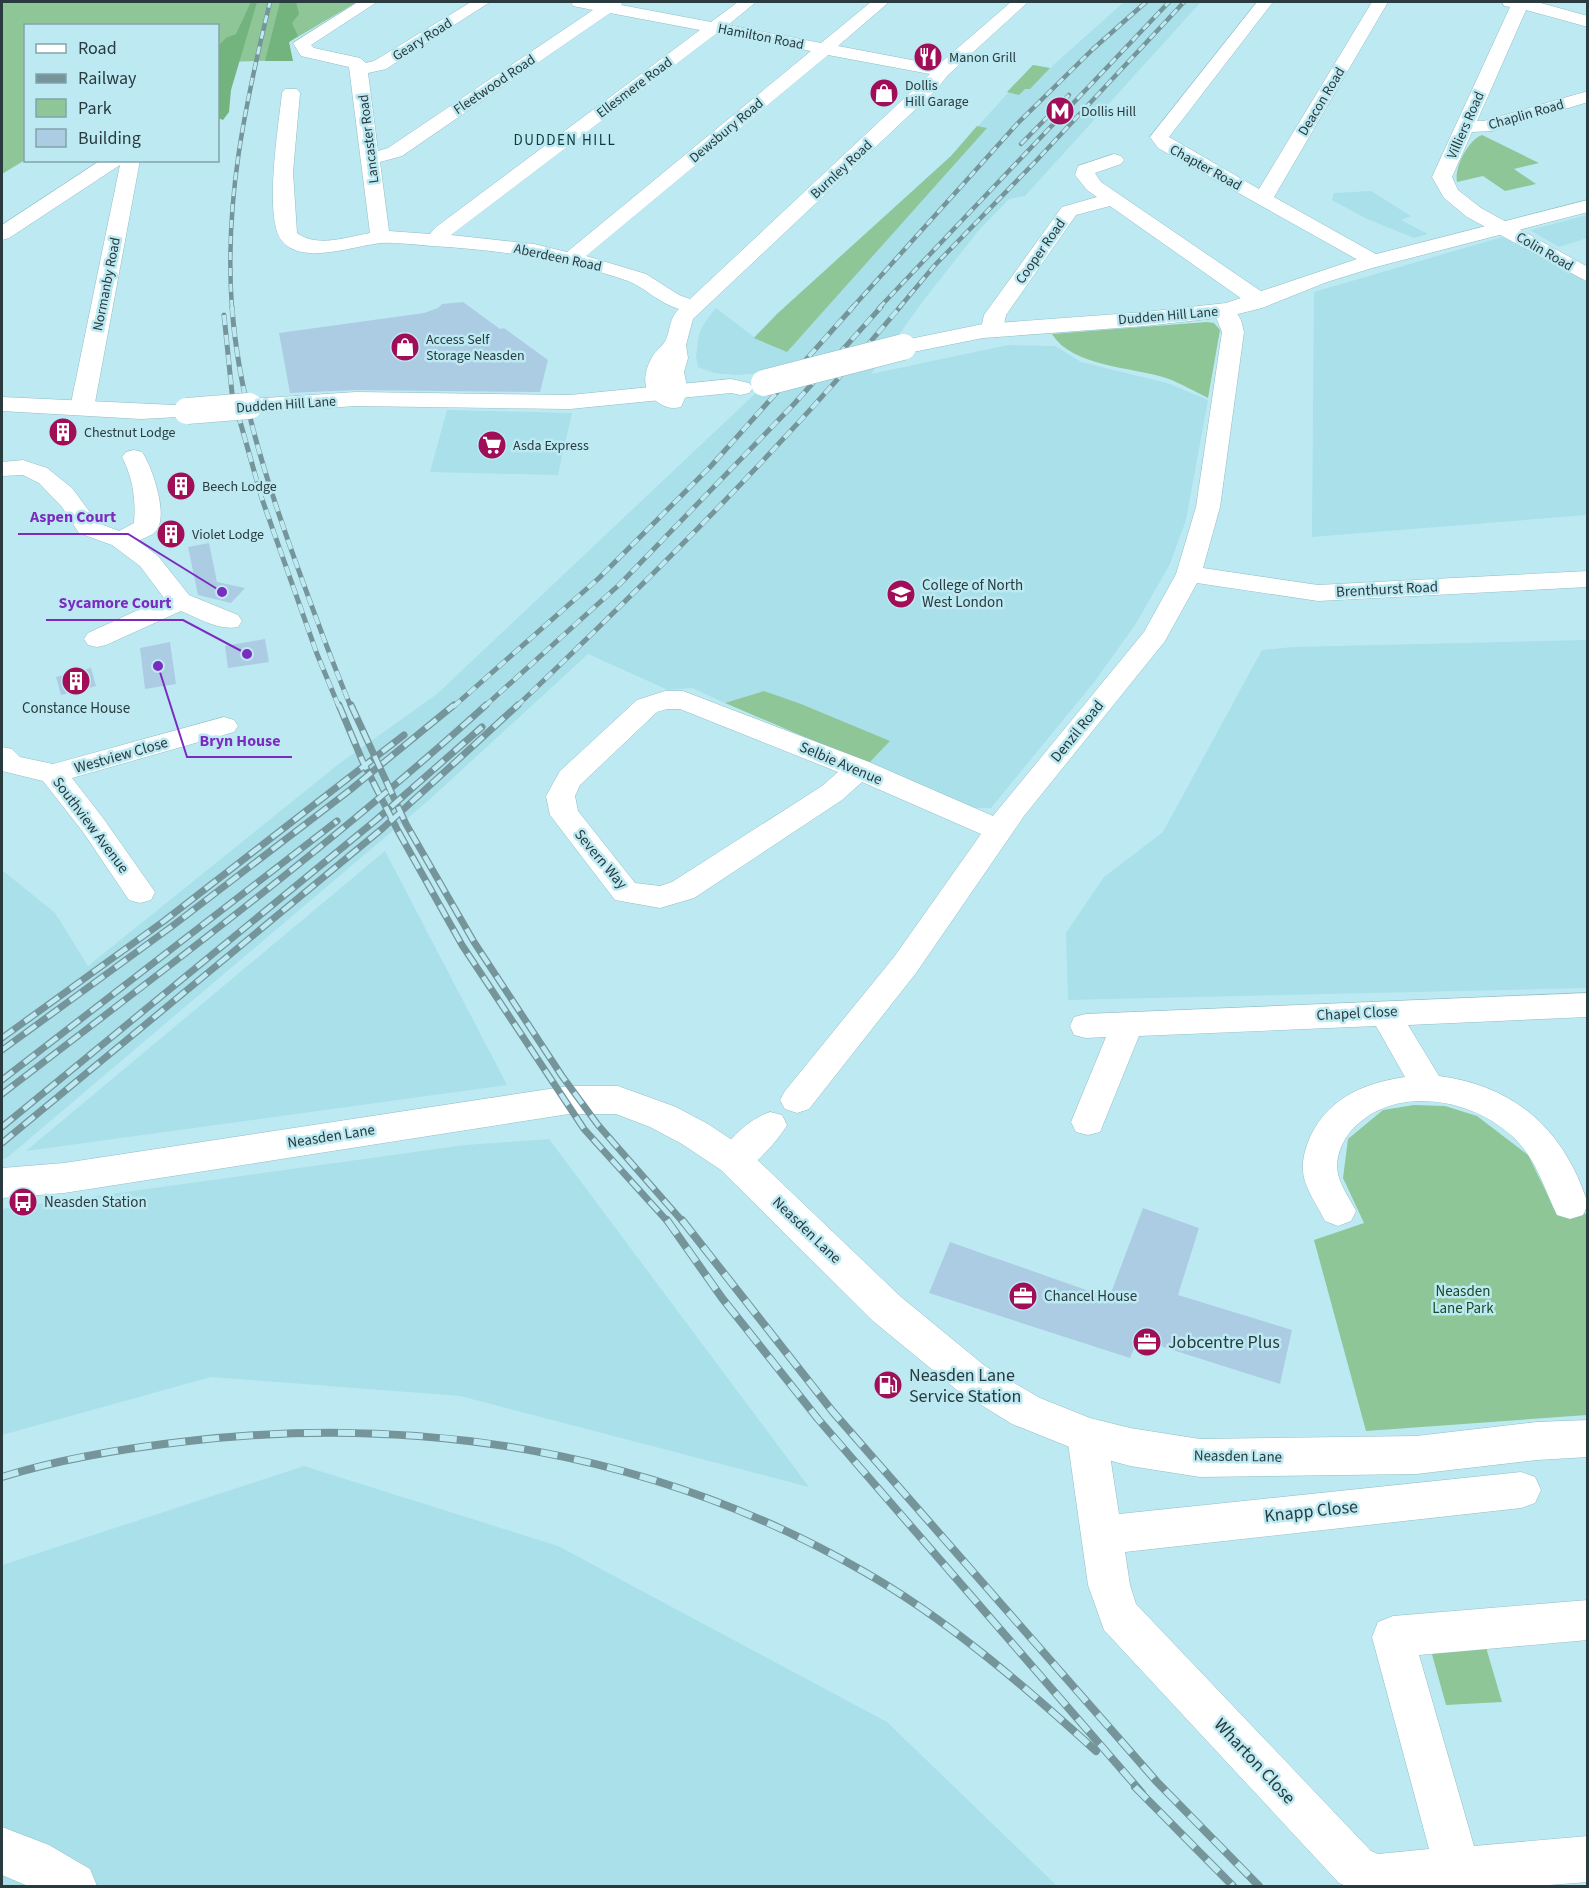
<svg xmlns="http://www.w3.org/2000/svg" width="1589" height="1888" viewBox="0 0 1589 1888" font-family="'Source Sans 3',sans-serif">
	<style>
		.built { fill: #a9e0e9 }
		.green { fill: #8ec697 }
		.forest { fill: #73b37e }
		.building { fill: #accce3 }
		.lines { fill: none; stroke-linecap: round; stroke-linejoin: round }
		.minor-casing { stroke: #92bdc4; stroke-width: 1 }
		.major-casing { stroke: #92bdc4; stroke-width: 1 }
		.minor { fill: #fff; fill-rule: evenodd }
		.major { fill: #fff; fill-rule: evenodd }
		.rail-far3-casing { stroke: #75959b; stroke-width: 4.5 }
		.rail-far2-casing { stroke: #75959b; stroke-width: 5 }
		.rail-far1-casing { stroke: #75959b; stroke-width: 7 }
		.rail-casing { stroke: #75959b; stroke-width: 8 }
		.rail-far3 { stroke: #bdeaf2; stroke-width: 3; stroke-dasharray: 8; stroke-linecap: butt }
		.rail-far2 { stroke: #bdeaf2; stroke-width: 4; stroke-dasharray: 10; stroke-linecap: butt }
		.rail-far1 { stroke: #bdeaf2; stroke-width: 4.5; stroke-dasharray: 14; stroke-linecap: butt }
		.rail { stroke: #bdeaf2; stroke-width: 6; stroke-dasharray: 17; stroke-linecap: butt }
		.major-bridge-casing { stroke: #92bdc4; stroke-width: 27; stroke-linecap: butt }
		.major-bridge { stroke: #fff; stroke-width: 26 }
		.labels { text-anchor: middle; stroke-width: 5; stroke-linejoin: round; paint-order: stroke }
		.far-street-label { font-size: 14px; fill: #293b3e; stroke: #bdeaf2 }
		.far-poi-label { font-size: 14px; fill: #293b3e; stroke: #bdeaf2; text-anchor: start }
		.far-quarter-label { font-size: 15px; letter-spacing: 1.5px; fill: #0d393f; stroke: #bdeaf2 }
		.poi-label { font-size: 15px; fill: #293b3e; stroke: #bdeaf2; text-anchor: start }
		.street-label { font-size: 15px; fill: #293b3e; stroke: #bdeaf2 }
		.park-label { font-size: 15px; fill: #1a4925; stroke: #bdeaf2 }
		.near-poi-label { font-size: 18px; fill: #293b3e; stroke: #bdeaf2; text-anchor: start }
		.near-street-label { font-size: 18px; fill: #293b3e; stroke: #bdeaf2 }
		.leader { fill: none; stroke: #7b2cbf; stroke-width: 2 }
		.callout-dot { fill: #7b2cbf; stroke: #bdeaf2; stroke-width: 2 }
		.callout-label { font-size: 16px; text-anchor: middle; font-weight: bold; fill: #7b2cbf; stroke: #bdeaf2; stroke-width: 5; stroke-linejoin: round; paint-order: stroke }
	</style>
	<rect width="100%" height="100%" fill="#bdeaf2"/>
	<!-- built -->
	<g class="built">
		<polygon points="1124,2 1201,2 1025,196 1009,199 979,230 923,301 871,374 1008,345 1055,346 1081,362 1167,383 1208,400 1186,520 1170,564 1135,625 1095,681 991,808 973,808 868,764 889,742 765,691 725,703 692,688 668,690 588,654 429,800 8,1157 2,1160 2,870 55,913 88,966 340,763 437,694 778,372 736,375 714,373 698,367 696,356 699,334 705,322 716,308 754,337 777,314 951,156 1033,65 1050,68"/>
		<polygon points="1371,191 1411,216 1401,220 1428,234 1414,238 1365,218 1332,200 1334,193"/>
		<polygon points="1587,215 1587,238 1559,247 1530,230"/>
		<polygon points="1502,237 1587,280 1587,515 1312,537 1314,292"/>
		<polygon points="447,410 572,413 558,475 430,472"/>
		<polygon points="1587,640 1587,988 1068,1000 1066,933 1104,877 1163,832 1262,650 1293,647"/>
		<polygon points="385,851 507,1085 26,1151"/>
		<polygon points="549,1139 809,1487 460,1396 211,1377 2,1435 2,1209 465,1145"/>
		<polygon points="304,1466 558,1546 887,1722 1057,1886 2,1886 2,1565"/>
	</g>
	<!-- green -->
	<g class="green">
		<polygon points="2,2 357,2 289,42 291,60 225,62 218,65 218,26 26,26 25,160 2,174"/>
		<polygon points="1033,65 1050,68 1030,89 1025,89 1019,95 1007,92"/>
		<polygon points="977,126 987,128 787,352 754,338 777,314 951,156"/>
		<path d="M1482,135L1539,163L1514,169L1536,184L1505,191L1483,176L1457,182C1454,168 1468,140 1482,135Z"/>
		<path d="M1207,322L1214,323L1220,330L1208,398C1195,392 1181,383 1166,378C1133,367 1072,367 1052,334Z"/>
		<polygon points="764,691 801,704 890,741 868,764 725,703"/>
		<polygon points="1414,1105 1445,1106 1477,1116 1528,1155 1554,1208 1587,1214 1587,1415 1366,1431 1314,1240 1364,1223 1343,1178 1348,1139 1383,1110"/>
		<polygon points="1485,1644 1502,1702 1446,1705 1430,1647"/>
	</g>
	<!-- forest -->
	<g class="forest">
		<polygon points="251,2 257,2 231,90 229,112 223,120 218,118 218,46 226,38 236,34"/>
		<polygon points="280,2 296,2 299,14 292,23 298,36 289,42 293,61 265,61"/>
	</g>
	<!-- building -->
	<g class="building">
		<polygon points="463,302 500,329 504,328 548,360 540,392 356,390 290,393 279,333 424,313 438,308 442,304"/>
		<polygon points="209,543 217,582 245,588 231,603 198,595 188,547"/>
		<polygon points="265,639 269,662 228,668 225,646"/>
		<polygon points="170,642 176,684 145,689 140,648"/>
		<polygon points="91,668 96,686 61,695 56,677"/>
		<polygon points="1143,1208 1199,1228 1178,1295 1292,1330 1280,1384 1138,1339 1130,1358 929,1293 950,1242 1109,1298"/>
	</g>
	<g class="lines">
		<!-- minor casing -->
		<g class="minor-casing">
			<g id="minor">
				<path d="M358,2H377L311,45L314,48L360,58L366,63L374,61L471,2H490L386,69L368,73L378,151L388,148L593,10L573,6L571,2H623L621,5L711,22L738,2H756L728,25L821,43L871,2H889L838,46L938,65L1011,2H1028L948,75L937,89L693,319L686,345L688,358L684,372L688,391L681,407C672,409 667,408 659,403C640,392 643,371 654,354C657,350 661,347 664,343C671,333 668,319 679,309C658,303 646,288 628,281C564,259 499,250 432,246C416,245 398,242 382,243C355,245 303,266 282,241C263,219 279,123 282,93L285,89H297L300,93L293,172L297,233C317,248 347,237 370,233L349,67L301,56L293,43ZM610,13L700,30L436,227L430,234L389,231L380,162L402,156ZM717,33L811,51L567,252L534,244L451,235ZM828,55L930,74L690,299L679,295L646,274L586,256Z"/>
				<polygon points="1257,2 1273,2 1169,137 1259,189 1372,2 1388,2 1274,197 1381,257 1384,261 1381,265 1374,267 1367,265 1158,148 1150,137"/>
				<polygon points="1502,2 1537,2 1588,16 1588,27 1526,10 1477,121 1484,121 1588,91 1588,102 1492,131 1472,132 1452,177 1458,190 1481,208 1588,267 1588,282 1467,217 1444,198 1432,177 1510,7 1504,6"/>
				<polygon points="1114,154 1121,156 1124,160 1121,164 1095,173 1101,182 1268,296 1271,301 1268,306 1260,307 1252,306 1110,206 1076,215 1006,315 1004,324 1007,330 1004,335 996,337 988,335 982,324 984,315 1062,207 1097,197 1087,190 1075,175 1078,166"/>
				<polygon points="101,160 140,160 94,408 90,413 82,415 74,413 70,408 120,165 9,238 2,240 2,225"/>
				<path d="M1224,304L1232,305L1241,320L1244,332L1220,507L1203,568L1318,585L1588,571V587L1318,601L1197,583L1165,641L1024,816L916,973L809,1109L797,1113L785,1109L780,1100L785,1091L894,957L981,834L862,782L842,800L694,898L660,908L615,900L550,815L546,796L560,771L637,700L665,691H683L869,762L993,816L1144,632L1176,574L1196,507L1222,332L1213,310L1216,305ZM667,709H680L838,772L822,786L672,882L660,886L635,883L578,811L575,796L580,785L657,712Z"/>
				<path d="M134,450L142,452C152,466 170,518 155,532C151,536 143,538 138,541L158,556L189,595L238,615L242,621L238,627C219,631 198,618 181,611L106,645L97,647L88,645L84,639L88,633L164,598L140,566L112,545L79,533L62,507L39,483L23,475L2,476V462L23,460L47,468L72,488L98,523L119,531L134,523C136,500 133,478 122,457L126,452Z"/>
				<polygon points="224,717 234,720 238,726 234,732 72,778 103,818 155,892 151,900 140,903 129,900 83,832 43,781 2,771 2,747 12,749 20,757 53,764"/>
				<path d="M1588,993V1017L1408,1025L1439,1076C1516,1086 1565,1131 1588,1204L1583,1215L1570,1219L1557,1215C1543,1187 1537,1159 1512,1136C1470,1097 1392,1084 1351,1131C1341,1143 1335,1158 1338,1174C1341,1187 1350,1199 1356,1211L1351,1221L1338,1226L1325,1221C1318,1206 1304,1188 1303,1171C1302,1158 1306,1146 1311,1135C1330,1097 1365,1083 1405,1077L1376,1026L1139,1036L1100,1132L1088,1135L1076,1132L1071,1122L1106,1037L1086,1038L1074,1035L1070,1026L1074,1017L1086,1014Z"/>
				<path d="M770,1112L782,1115L787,1125C780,1138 751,1172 735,1173C731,1174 726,1171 722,1170L717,1160C726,1141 750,1118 770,1112Z"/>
				<polygon points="1087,1418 1101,1424 1107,1436 1119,1514 1521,1472 1535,1477 1541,1490 1535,1503 1521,1508 1125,1552 1130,1585 1136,1604 1371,1851 1378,1854 1429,1849 1372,1637 1378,1622 1393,1616 1588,1600 1588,1640 1419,1655 1474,1846 1588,1836 1588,1882 1536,1886 1346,1886 1339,1883 1104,1630 1088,1585 1067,1436 1073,1424"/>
			</g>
		</g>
		<!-- major casing -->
		<g class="major-casing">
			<g id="major">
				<polygon points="1588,200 1588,212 1372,268 1327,282 1262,308 1226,317 1145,326 983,338 903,354 895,352 891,347 895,342 983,324 1145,312 1226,303 1357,259"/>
				<polygon points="731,379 749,383 753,388 749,393 741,395 731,393 570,409 356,406 249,413 240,411 237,406 240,401 249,399 356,392 570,395"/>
				<polygon points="2,397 196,406 199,411 196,416 141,419 2,411"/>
				<polygon points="569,1086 618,1086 676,1107 708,1124 747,1150 901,1297 985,1366 1040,1398 1090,1418 1130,1428 1200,1439 1416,1436 1537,1422 1588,1420 1588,1457 1537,1460 1416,1474 1200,1477 1130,1466 1087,1454 1012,1424 957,1390 873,1321 721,1170 682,1144 650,1127 616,1114 569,1114 64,1193 2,1198 2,1168 64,1163"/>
				<polygon points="2,1827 49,1845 90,1869 97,1886 28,1886 2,1875"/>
			</g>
		</g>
		<!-- minor -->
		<use href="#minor" class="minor"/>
		<!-- major -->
		<use href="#major" class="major"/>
		<!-- rail-far3 casing -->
		<g class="rail-far3-casing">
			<g id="rail-far3">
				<polyline points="1021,144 1069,95"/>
				<path d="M232,308C224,202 245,105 270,2"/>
				<polyline points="852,308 1017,124 1093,49 1146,2"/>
				<polyline points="879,308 1169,2"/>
				<polyline points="899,308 935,265 1036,161 1184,2"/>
			</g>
		</g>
		<!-- rail-far2 casing -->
		<g class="rail-far2-casing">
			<g id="rail-far2">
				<path d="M232,307C238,391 263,470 291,549C310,602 329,655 351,707"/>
				<polyline points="224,315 232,393 262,499 317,654 339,707"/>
				<polyline points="453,707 599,578 711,466 853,307"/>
				<polyline points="484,707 620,584 794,404 881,307"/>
				<path d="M516,707C650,579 781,449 900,307"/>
			</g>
		</g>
		<!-- rail-far1 casing -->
		<g class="rail-far1-casing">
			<g id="rail-far1">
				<polyline points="339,705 362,760 398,831 462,945 584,1129 668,1222"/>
				<polyline points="351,705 406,824 474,942 562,1076 598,1125 683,1222"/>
				<polyline points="2,1038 164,921 404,735"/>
				<polyline points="2,1050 171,927 350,790 454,705"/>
				<polyline points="2,1080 337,821"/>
				<path d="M2,1094C166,968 333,844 486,705"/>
				<polyline points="2,1127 376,820 482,727"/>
				<polyline points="2,1143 383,828 518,705"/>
			</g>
		</g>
		<!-- rail casing -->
		<g class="rail-casing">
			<g id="rail">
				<polyline points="667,1220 722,1298 818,1419 1142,1793"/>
				<polyline points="682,1220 833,1412 1157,1782 1259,1886"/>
				<path d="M2,1477C63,1458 126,1448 189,1441C422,1414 655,1452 861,1570C946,1618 1023,1685 1096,1751"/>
				<polyline points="1135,1787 1233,1886"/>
			</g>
		</g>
		<!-- rail-far3 -->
		<use href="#rail-far3" class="rail-far3"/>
		<!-- rail-far2 -->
		<use href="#rail-far2" class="rail-far2"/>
		<!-- rail-far1 -->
		<use href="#rail-far1" class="rail-far1"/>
		<!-- rail -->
		<use href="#rail" class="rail"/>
		<!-- major-bridge casing -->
		<g class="major-bridge-casing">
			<g id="major-bridge">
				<polyline points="764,383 903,347"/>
				<polyline points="187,411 249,406"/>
			</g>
		</g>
		<!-- major-bridge -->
		<use href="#major-bridge" class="major-bridge"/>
	</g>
	<!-- icons -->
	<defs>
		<g id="restaurant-disc" transform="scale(1.5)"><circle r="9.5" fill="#9f0e57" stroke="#bdeaf2"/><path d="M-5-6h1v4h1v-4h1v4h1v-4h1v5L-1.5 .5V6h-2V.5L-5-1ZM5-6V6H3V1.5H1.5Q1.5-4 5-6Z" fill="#fff"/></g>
		<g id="shop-disc" transform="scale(1.5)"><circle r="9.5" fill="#9f0e57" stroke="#bdeaf2"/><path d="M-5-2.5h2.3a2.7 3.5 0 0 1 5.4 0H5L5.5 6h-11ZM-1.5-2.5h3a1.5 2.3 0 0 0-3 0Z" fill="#fff"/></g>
		<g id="metro-disc" transform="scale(1.5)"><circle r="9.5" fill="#9f0e57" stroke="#bdeaf2"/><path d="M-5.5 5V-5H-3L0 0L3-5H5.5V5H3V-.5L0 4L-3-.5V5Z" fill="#fff"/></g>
		<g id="building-disc" transform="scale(1.5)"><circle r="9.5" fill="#9f0e57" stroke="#bdeaf2"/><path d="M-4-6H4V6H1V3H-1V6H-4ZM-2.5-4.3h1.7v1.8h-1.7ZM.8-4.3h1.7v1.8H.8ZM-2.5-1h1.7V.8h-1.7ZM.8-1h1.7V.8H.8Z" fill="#fff"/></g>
		<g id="supermarket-disc" transform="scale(1.5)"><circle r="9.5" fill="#9f0e57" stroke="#bdeaf2"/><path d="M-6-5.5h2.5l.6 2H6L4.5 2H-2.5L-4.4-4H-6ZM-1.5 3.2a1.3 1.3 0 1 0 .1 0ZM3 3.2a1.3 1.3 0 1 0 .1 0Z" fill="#fff"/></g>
		<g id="university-disc" transform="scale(1.5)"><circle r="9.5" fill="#9f0e57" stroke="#bdeaf2"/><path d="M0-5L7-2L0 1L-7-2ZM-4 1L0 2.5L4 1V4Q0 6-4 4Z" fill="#fff"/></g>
		<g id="bus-disc" transform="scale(1.5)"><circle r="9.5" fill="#9f0e57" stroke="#bdeaf2"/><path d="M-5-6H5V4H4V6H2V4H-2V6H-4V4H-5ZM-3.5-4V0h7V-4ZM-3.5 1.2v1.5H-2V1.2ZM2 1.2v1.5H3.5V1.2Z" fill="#fff"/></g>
		<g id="office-disc" transform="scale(1.5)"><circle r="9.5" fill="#9f0e57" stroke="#bdeaf2"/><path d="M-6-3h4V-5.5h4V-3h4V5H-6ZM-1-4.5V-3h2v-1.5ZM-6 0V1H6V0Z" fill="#fff"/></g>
		<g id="fuel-disc" transform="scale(1.5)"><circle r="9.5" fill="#9f0e57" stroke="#bdeaf2"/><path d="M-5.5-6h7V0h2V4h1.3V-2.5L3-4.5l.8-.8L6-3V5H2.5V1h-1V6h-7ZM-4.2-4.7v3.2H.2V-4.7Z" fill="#fff"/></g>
	</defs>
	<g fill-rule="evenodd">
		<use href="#restaurant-disc" x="928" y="57"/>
		<use href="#shop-disc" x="884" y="93"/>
		<use href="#metro-disc" x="1060" y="111"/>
		<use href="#shop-disc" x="405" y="347"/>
		<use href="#building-disc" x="63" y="432"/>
		<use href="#supermarket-disc" x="492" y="445"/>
		<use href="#building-disc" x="181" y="486"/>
		<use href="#building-disc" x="171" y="534"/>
		<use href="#university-disc" x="901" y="594"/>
		<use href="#building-disc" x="76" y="681"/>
		<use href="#bus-disc" x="23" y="1202"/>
		<use href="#office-disc" x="1023" y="1296"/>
		<use href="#office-disc" x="1147" y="1342"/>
		<use href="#fuel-disc" x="888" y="1385"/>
	</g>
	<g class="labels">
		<!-- far-street labels -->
		<g class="far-street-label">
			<text transform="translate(761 36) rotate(11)" y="5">Hamilton Road</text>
			<text transform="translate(422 39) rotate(-32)" y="5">Geary Road</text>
			<text transform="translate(494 84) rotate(-34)" y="5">Fleetwood Road</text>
			<text transform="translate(634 87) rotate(-37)" y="5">Ellesmere Road</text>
			<text transform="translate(1321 101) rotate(-59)" y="5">Deacon Road</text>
			<text transform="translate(1526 114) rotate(-16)" y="5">Chaplin Road</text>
			<text transform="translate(1465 125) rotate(-66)" y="5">Villiers Road</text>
			<text transform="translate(726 130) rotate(-40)" y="5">Dewsbury Road</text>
			<text transform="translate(368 139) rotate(-97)" y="5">Lancaster Road</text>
			<text transform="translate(1206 167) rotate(29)" y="5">Chapter Road</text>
			<text transform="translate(841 169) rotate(-43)" y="5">Burnley Road</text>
			<text transform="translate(1040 251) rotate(-55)" y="5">Cooper Road</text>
			<text transform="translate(1545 251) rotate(30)" y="5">Colin Road</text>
			<text transform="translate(558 257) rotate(12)" y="5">Aberdeen Road</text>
			<text transform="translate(106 284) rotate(-79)" y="5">Normanby Road</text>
			<text transform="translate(1168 315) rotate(-5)" y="5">Dudden Hill Lane</text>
			<text transform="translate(286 404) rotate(-4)" y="5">Dudden Hill Lane</text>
		</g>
		<!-- far-poi labels -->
		<g class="far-poi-label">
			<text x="949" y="62">Manon Grill</text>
			<text x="905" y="90">Dollis<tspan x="905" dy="16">Hill Garage</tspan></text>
			<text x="1081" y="116">Dollis Hill</text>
			<text x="426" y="344">Access Self<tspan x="426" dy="16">Storage Neasden</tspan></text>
			<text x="84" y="437">Chestnut Lodge</text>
			<text x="513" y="450">Asda Express</text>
			<text x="202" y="491">Beech Lodge</text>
			<text x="192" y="539">Violet Lodge</text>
		</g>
		<!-- far-quarter labels -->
		<g class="far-quarter-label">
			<text x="565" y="145">DUDDEN HILL</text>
		</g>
		<!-- poi labels -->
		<g class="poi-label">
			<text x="922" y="590">College of North<tspan x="922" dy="17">West London</tspan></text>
			<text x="76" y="713" text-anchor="middle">Constance House</text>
			<text x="44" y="1207">Neasden Station</text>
			<text x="1044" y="1301">Chancel House</text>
		</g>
		<!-- street labels -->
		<g class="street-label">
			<text transform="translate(1387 589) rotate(-3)" y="5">Brenthurst Road</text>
			<text transform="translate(1077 731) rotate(-51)" y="5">Denzil Road</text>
			<text transform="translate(121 755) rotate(-16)" y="5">Westview Close</text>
			<text transform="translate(841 763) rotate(23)" y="5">Selbie Avenue</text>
			<text transform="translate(91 825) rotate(53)" y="5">Southview Avenue</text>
			<text transform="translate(601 859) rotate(50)" y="5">Severn Way</text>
			<text transform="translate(1357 1013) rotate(-3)" y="5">Chapel Close</text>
			<text transform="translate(331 1136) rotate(-9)" y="5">Neasden Lane</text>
			<text transform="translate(807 1230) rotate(44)" y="5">Neasden Lane</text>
			<text transform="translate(1238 1456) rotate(1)" y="5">Neasden Lane</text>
		</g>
		<!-- park labels -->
		<g class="park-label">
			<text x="1463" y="1296">Neasden<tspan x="1463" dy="17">Lane Park</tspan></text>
		</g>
		<!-- near-poi labels -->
		<g class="near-poi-label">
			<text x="1168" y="1348">Jobcentre Plus</text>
			<text x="909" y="1381">Neasden Lane<tspan x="909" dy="21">Service Station</tspan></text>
		</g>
		<!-- near-street labels -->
		<g class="near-street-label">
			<text transform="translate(1311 1511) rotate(-6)" y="6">Knapp Close</text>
			<text transform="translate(1255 1761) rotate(47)" y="6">Wharton Close</text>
		</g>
	</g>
	<!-- callouts -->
	<path class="leader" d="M222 592L128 534H18M247 654L183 620H46M158 666L187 757H292"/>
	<g class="callout-dot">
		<circle cx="222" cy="592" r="6"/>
		<circle cx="247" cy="654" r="6"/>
		<circle cx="158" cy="666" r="6"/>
	</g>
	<g class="callout-label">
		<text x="73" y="522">Aspen Court</text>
		<text x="115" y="608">Sycamore Court</text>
		<text x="240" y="746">Bryn House</text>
	</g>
	<!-- border -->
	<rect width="1589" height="1888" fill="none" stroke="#293b3e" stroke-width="6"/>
	<!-- legend -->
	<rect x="24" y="24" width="195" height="138" fill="#bdeaf2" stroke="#82a4aa" stroke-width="1.5"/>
	<rect x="36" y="44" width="30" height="9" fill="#ffffff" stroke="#82a4aa" stroke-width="1.5"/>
	<text x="78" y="54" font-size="18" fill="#293b3e">Road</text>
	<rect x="36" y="74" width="30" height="9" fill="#75959b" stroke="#82a4aa" stroke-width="1.5"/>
	<text x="78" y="84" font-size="18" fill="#293b3e">Railway</text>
	<rect x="36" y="99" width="30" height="18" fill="#8ec697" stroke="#82a4aa" stroke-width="1.5"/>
	<text x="78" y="114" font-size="18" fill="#293b3e">Park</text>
	<rect x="36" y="129" width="30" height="18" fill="#accce3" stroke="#82a4aa" stroke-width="1.5"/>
	<text x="78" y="144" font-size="18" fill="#293b3e">Building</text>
</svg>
